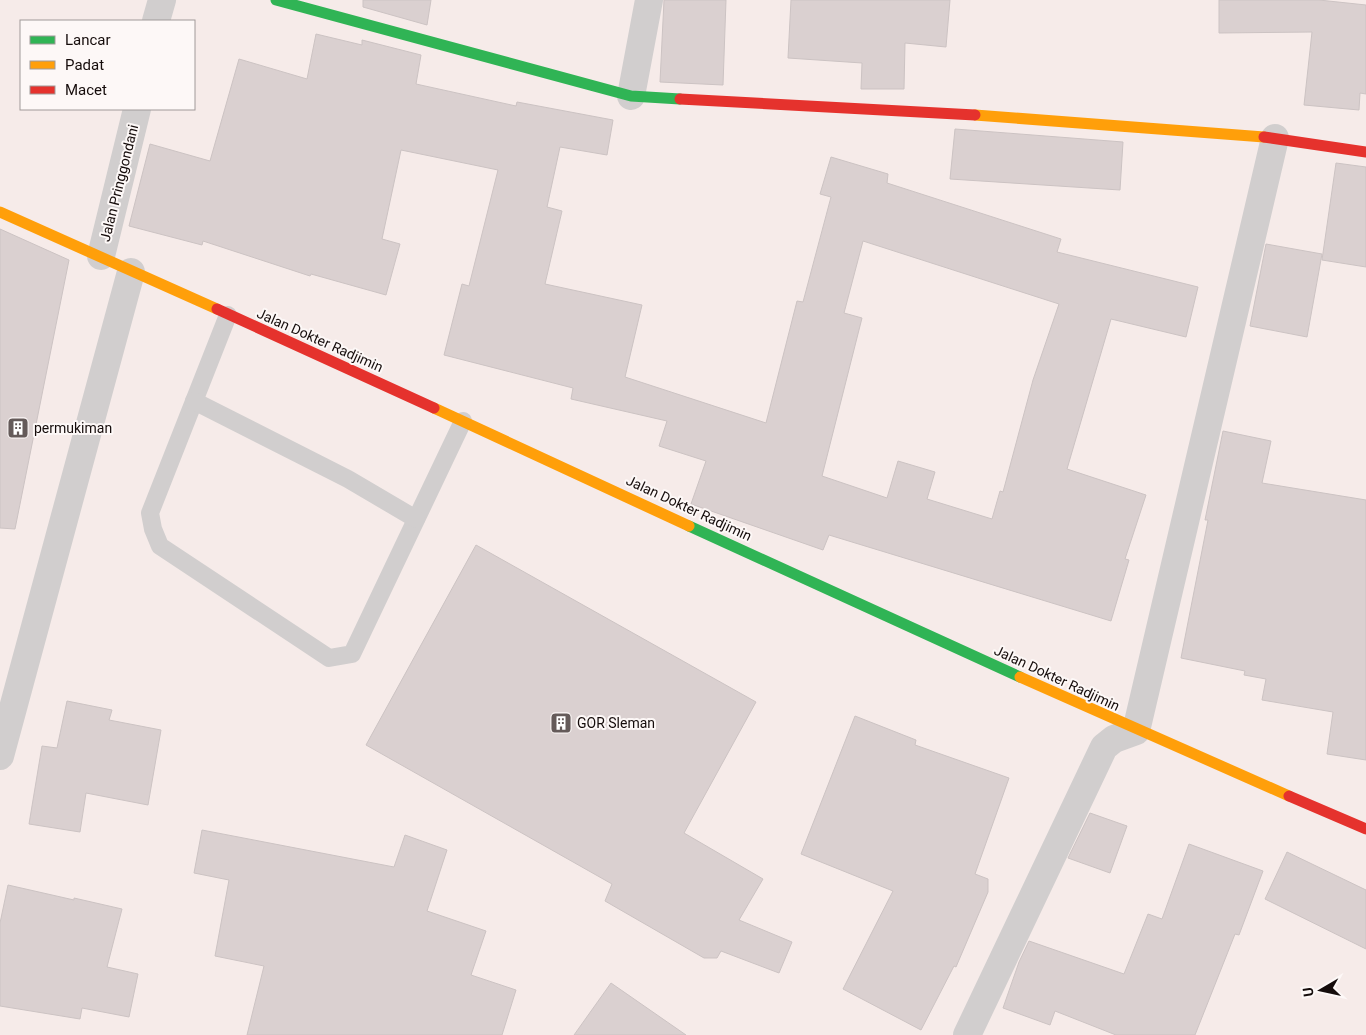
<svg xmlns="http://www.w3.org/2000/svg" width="1366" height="1035" viewBox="0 0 1366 1035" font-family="Roboto,sans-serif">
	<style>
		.building { fill: #dad0d0; stroke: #ccc3c3; fill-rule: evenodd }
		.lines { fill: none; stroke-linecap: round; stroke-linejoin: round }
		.lane { stroke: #d1cece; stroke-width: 18 }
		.street { stroke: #d1cece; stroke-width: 28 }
		.fast { stroke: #30b455; stroke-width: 11 }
		.slow { stroke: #ff9f0a; stroke-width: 11 }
		.jam { stroke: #e5322d; stroke-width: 11 }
		.labels { text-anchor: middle; stroke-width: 4; stroke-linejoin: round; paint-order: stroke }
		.street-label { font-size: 14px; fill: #150c0b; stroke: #fdf8f7 }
		.poi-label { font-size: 14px; fill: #150c0b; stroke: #fdf8f7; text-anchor: start }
	</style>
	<rect width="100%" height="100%" fill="#f6ebe9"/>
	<!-- building -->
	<g class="building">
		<polygon points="363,0 431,0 427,25 363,7"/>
		<polygon points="664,0 726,0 723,85 660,82"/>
		<polygon points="791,0 950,0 946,47 905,43 904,89 861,89 862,63 788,58"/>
		<polygon points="1219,0 1319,0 1366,5 1366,94 1360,93 1359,110 1304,105 1312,32 1219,33"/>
		<path d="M316,34L362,45V40L421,55L416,84L516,106L517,102L613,120L607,155L560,147L547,207L562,211L545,284L642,305L625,377L766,423L797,301L803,302L831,197L820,194L831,157L888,174L887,183L1061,239L1057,252L1198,287L1186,337L1111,319L1067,469L1146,495L1125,559L1129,560L1111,621L829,535L823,550L691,504L706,461L659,446L667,421L571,399L573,388L444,355L462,284L469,286L498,170L401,150L382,239L400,244L386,295L311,274L310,276L203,241L202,245L129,226L150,144L210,161L239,59L307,79ZM863,241L1059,304L1033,380L1003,492L1000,491L992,519L927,499L935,472L898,461L887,498L822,476L862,318L844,313Z"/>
		<polygon points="955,129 1123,142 1120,190 950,179"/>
		<polygon points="1336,163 1366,167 1366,267 1322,260"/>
		<polygon points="0,229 69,260 15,529 0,528"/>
		<polygon points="1266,244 1322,254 1307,337 1250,326"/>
		<polygon points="1223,431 1271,441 1262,483 1366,500 1366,760 1327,754 1333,712 1262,700 1266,679 1244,675 1245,671 1181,658 1208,520 1205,520"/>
		<polygon points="476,545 756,702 684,833 763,879 739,920 792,942 779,973 721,951 717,958 704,958 605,901 612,884 366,745"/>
		<polygon points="67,701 112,710 109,720 161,730 148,805 86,793 80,832 29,824 42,746 57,748"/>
		<polygon points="855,716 916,740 915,745 1009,778 975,874 988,879 988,892 956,967 954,966 921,1030 843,989 893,891 801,854"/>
		<polygon points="1090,813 1127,826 1110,873 1068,858"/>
		<polygon points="202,830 394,867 405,835 447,850 427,911 486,931 471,975 516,990 502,1035 247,1035 264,966 215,956 229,880 194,873"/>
		<polygon points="1189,844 1263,871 1239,935 1235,934 1195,1035 1116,1035 1055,1011 1050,1025 1003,1008 1019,962 1029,941 1124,974 1148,914 1162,919"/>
		<polygon points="1287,852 1366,890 1366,949 1265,899"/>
		<polygon points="8,885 74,900 74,898 122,909 107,967 138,974 129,1017 82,1008 80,1019 0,1006 0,923"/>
		<polygon points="611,983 686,1035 574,1035"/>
	</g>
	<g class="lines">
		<!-- lane -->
		<g class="lane">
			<polyline points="228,315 150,513 153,529 160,546 329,658 352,654 463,421"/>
			<polyline points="194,401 348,479 416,519"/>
		</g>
		<!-- street -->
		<g class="street">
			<polyline points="156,21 162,0"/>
			<polyline points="631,96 649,0"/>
			<polyline points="101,256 137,109"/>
			<polyline points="0,756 131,272"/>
			<polyline points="967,1035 1104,747 1114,739 1136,731 1275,138"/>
		</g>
		<!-- fast -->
		<g class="fast">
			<polyline points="276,0 631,96 680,99"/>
			<polyline points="689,526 1020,677"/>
		</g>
		<!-- slow -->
		<g class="slow">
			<polyline points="975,115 1264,137"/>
			<polyline points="0,212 217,309"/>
			<polyline points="434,408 689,526"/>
			<polyline points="1020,677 1289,796"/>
		</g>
		<!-- jam -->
		<g class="jam">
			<polyline points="680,99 975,115"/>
			<polyline points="1264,137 1366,152"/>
			<polyline points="217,309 434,408"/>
			<polyline points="1289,796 1366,829"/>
		</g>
	</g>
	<!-- icons -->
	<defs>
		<g id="building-square" transform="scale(1.125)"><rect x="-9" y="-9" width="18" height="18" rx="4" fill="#645a59" stroke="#fdf8f7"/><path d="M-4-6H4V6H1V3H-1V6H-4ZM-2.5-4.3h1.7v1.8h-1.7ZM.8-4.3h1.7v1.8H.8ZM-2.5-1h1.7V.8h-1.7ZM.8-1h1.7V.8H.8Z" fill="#fff"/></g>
	</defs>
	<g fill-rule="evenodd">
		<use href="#building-square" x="18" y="428"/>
		<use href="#building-square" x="561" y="723"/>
	</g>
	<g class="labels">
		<!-- street labels -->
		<g class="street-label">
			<text transform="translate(119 183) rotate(-76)" y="5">Jalan Pringgondani</text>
			<text transform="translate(320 340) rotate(24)" y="5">Jalan Dokter Radjimin</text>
			<text transform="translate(689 508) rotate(25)" y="5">Jalan Dokter Radjimin</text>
			<text transform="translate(1057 678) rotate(25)" y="5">Jalan Dokter Radjimin</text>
		</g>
		<!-- poi labels -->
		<g class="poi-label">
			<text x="34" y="433">permukiman</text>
			<text x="577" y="728">GOR Sleman</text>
		</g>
	</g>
	<!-- legend -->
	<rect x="20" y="20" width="175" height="90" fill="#fdf8f7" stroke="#a09a99"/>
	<rect x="30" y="36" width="25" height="8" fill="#30b455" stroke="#a09a99"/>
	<text x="65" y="45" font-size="15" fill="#150c0b">Lancar</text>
	<rect x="30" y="61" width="25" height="8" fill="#ff9f0a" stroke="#a09a99"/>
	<text x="65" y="70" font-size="15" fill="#150c0b">Padat</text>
	<rect x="30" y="86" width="25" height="8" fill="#e5322d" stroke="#a09a99"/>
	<text x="65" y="95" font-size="15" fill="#150c0b">Macet</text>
	<!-- north arrow -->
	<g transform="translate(1321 990) rotate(261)" stroke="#fdf8f7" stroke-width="4" paint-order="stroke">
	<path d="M0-4L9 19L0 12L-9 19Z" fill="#150c0b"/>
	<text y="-8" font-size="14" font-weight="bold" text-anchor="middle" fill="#150c0b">U</text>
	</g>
</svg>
